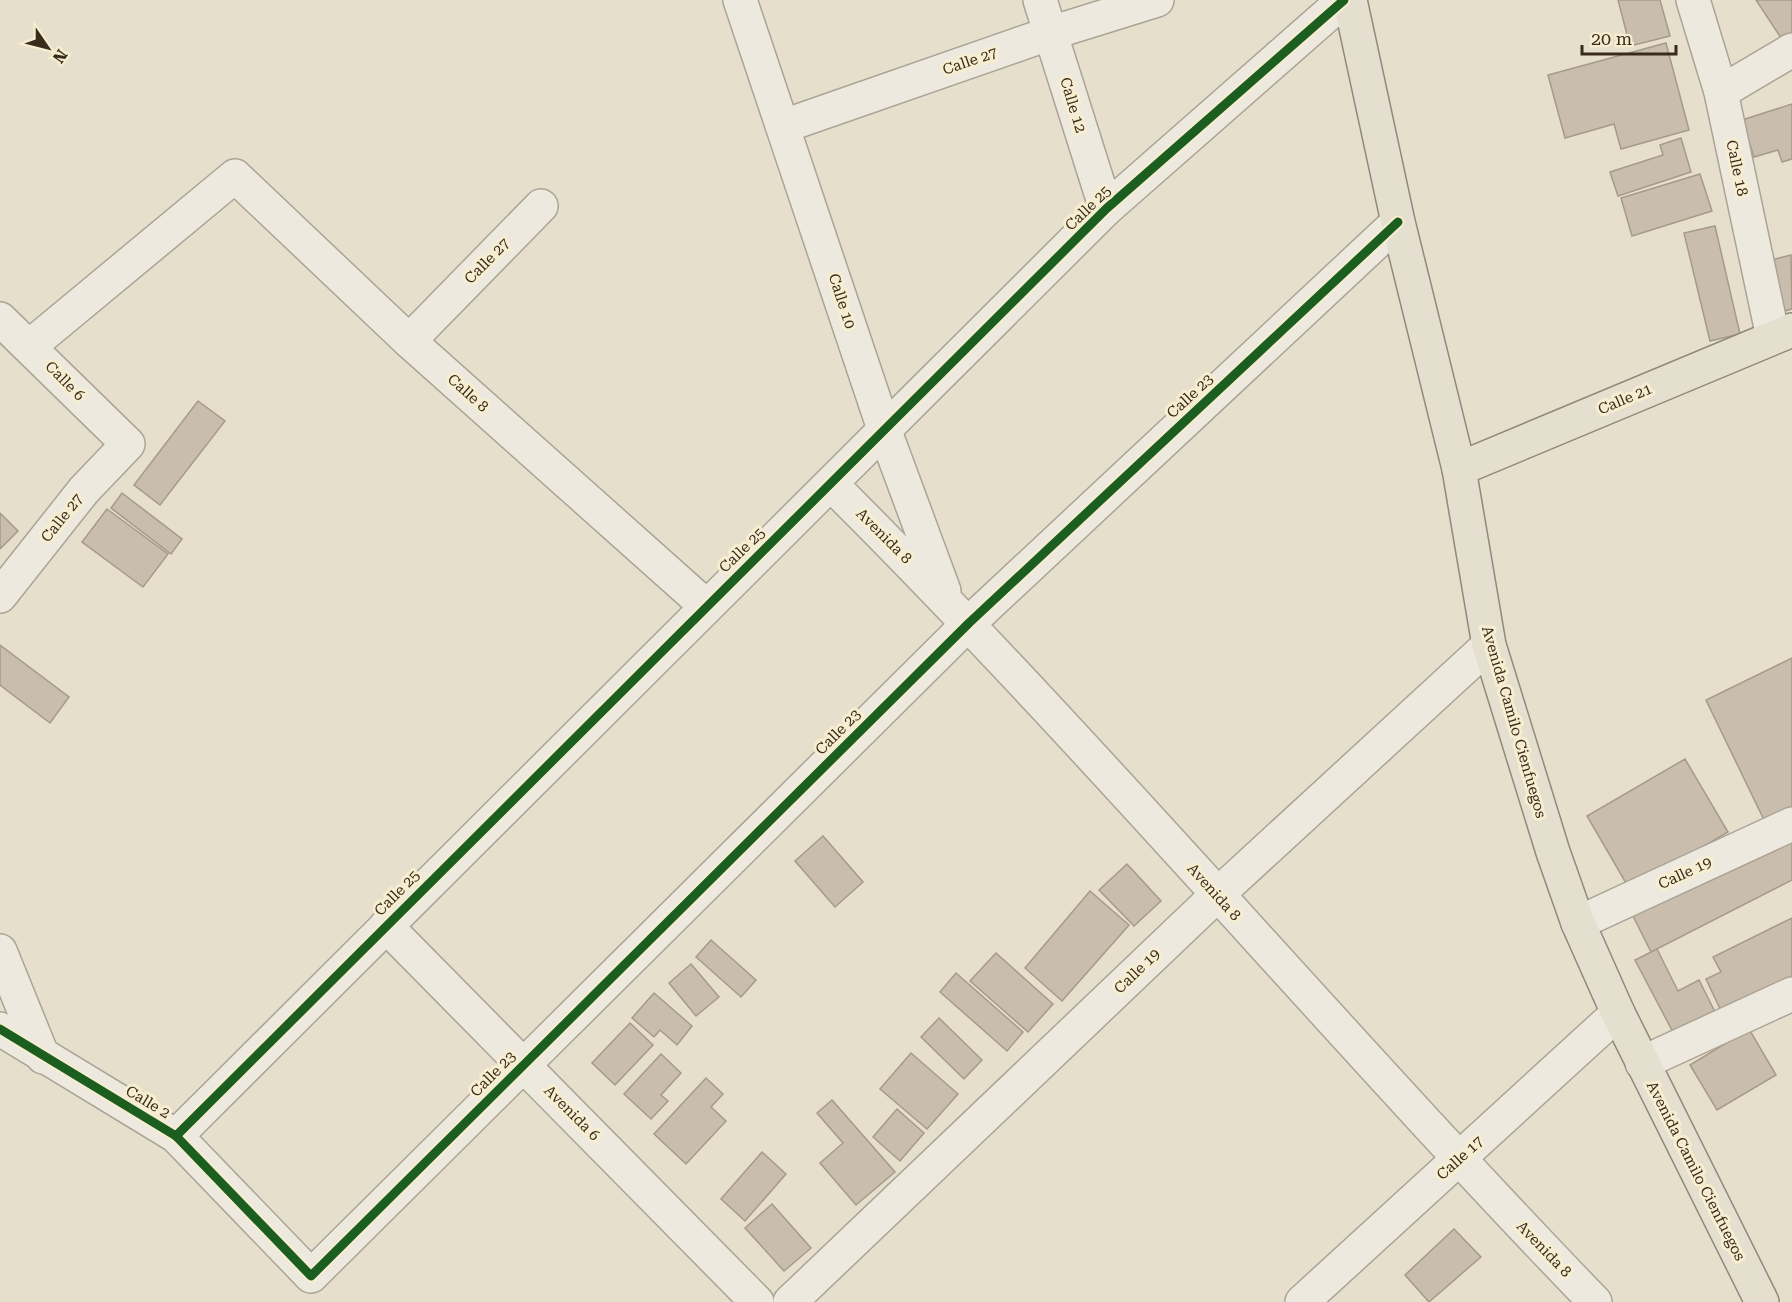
<svg xmlns="http://www.w3.org/2000/svg" width="1792" height="1302" viewBox="0 0 1792 1302" font-family="'Roboto Serif',serif">
	<style>
		.building { fill: #c9bdad; stroke: #a69a8b; stroke-width: 1.5 }
		.lines { fill: none; stroke-linecap: round; stroke-linejoin: round }
		.minor-casing { stroke: #aba496; stroke-width: 36 }
		.major-casing { stroke: #90897c; stroke-width: 36 }
		.minor { stroke: #ede9de; stroke-width: 33 }
		.major { stroke: #e4dfcf; stroke-width: 33 }
		.cycleway-casing { stroke: #f7eed1; stroke-width: 13 }
		.cycleway { stroke: #1b5e20; stroke-width: 9 }
		.labels { text-anchor: middle; stroke-width: 6; stroke-linejoin: round; paint-order: stroke }
		.street-label { font-size: 15px; fill: #3a2c1d; stroke: #f7eed1 }
	</style>
	<rect width="100%" height="100%" fill="#e6dfcc"/>
	<!-- building -->
	<g class="building">
		<polygon points="1618,0 1660,0 1670,36 1630,46"/>
		<polygon points="1756,0 1792,0 1792,35 1783,41"/>
		<polygon points="1666,43 1689,130 1621,149 1614,124 1565,138 1548,75"/>
		<polygon points="1792,104 1792,159 1782,162 1778,150 1754,157 1742,120"/>
		<polygon points="1681,138 1691,172 1618,196 1610,172 1663,155 1660,145"/>
		<polygon points="1700,174 1712,211 1632,236 1621,198"/>
		<polygon points="1715,226 1740,334 1710,341 1684,233"/>
		<polygon points="1791,255 1792,309 1785,311 1771,260"/>
		<polygon points="198,401 225,421 160,505 134,485"/>
		<polygon points="122,493 182,539 171,554 111,508"/>
		<polygon points="107,509 168,554 143,587 82,542"/>
		<polygon points="0,513 18,531 0,549"/>
		<polygon points="0,645 69,697 50,723 0,685"/>
		<polygon points="1792,658 1792,811 1766,824 1706,700"/>
		<polygon points="1685,759 1728,832 1630,890 1587,816"/>
		<polygon points="1792,833 1792,880 1651,952 1632,914"/>
		<polygon points="823,836 863,882 835,907 795,861"/>
		<polygon points="1127,864 1161,901 1134,926 1099,890"/>
		<polygon points="1090,891 1129,925 1062,1001 1025,968"/>
		<polygon points="1792,918 1792,981 1723,1015 1706,979 1721,972 1713,957"/>
		<polygon points="711,940 756,980 741,997 696,957"/>
		<polygon points="1657,949 1678,991 1699,980 1716,1014 1675,1036 1635,960"/>
		<polygon points="996,953 1053,1004 1028,1032 970,981"/>
		<polygon points="691,964 719,997 696,1016 669,983"/>
		<polygon points="956,973 1023,1032 1007,1051 940,992"/>
		<polygon points="654,993 692,1026 677,1045 660,1030 654,1037 632,1018"/>
		<polygon points="939,1018 982,1060 964,1079 921,1037"/>
		<polygon points="630,1023 653,1045 615,1085 592,1063"/>
		<polygon points="1749,1029 1776,1075 1717,1110 1690,1065"/>
		<polygon points="911,1053 958,1094 927,1129 880,1089"/>
		<polygon points="661,1054 681,1073 661,1095 668,1101 651,1119 624,1094"/>
		<polygon points="706,1078 723,1094 711,1107 726,1121 686,1164 654,1134"/>
		<polygon points="832,1100 895,1172 856,1205 820,1163 843,1143 817,1113"/>
		<polygon points="897,1109 924,1133 900,1161 873,1137"/>
		<polygon points="762,1152 786,1174 745,1221 721,1199"/>
		<polygon points="772,1204 811,1248 784,1271 745,1228"/>
		<polygon points="1454,1229 1481,1257 1429,1302 1405,1275"/>
	</g>
	<g class="lines">
		<!-- minor casing -->
		<g class="minor-casing">
			<g id="minor">
				<polyline points="740,0 884,429 944,591"/>
				<polyline points="1040,0 1106,209"/>
				<polyline points="1693,0 1721,92 1773,337"/>
				<polyline points="1721,92 1792,50"/>
				<polyline points="784,126 1051,33 1157,0"/>
				<polyline points="0,319 128,444 84,490 0,596"/>
				<polyline points="409,341 541,206"/>
				<polyline points="30,346 235,176 409,341 706,606"/>
				<path d="M832,485C1096,748 1336,1034 1595,1302"/>
				<polyline points="1578,923 1792,824"/>
				<polyline points="386,926 757,1302"/>
				<polyline points="0,951 43,1057"/>
				<polyline points="0,1029 176,1136 311,1276 969,623 1398,222"/>
				<polyline points="1642,1063 1792,994"/>
				<polyline points="176,1136 1106,209 1344,0"/>
				<polyline points="790,1302 1217,895 1489,645"/>
				<polyline points="1302,1302 1618,1013"/>
			</g>
		</g>
		<!-- major casing -->
		<g class="major-casing">
			<g id="major">
				<polyline points="1350,0 1398,222 1459,469 1489,645 1553,852 1578,923 1618,1013 1762,1302"/>
				<polyline points="1459,469 1792,330"/>
			</g>
		</g>
		<!-- minor -->
		<use href="#minor" class="minor"/>
		<!-- major -->
		<use href="#major" class="major"/>
		<!-- cycleway casing -->
		<g class="cycleway-casing">
			<g id="cycleway">
				<polyline points="0,1029 176,1136 311,1276 969,623 1398,222"/>
				<polyline points="176,1136 1106,209 1344,0"/>
			</g>
		</g>
		<!-- cycleway -->
		<use href="#cycleway" class="cycleway"/>
	</g>
	<g class="labels">
		<!-- street labels -->
		<g class="street-label">
			<text transform="translate(970 61) rotate(-19)" y="5">Calle 27</text>
			<text transform="translate(1073 105) rotate(73)" y="5">Calle 12</text>
			<text transform="translate(1737 168) rotate(78)" y="5">Calle 18</text>
			<text transform="translate(1088 208) rotate(-44)" y="5">Calle 25</text>
			<text transform="translate(487 261) rotate(-45)" y="5">Calle 27</text>
			<text transform="translate(842 301) rotate(72)" y="5">Calle 10</text>
			<text transform="translate(65 381) rotate(45)" y="5">Calle 6</text>
			<text transform="translate(468 393) rotate(42)" y="5">Calle 8</text>
			<text transform="translate(1190 396) rotate(-43)" y="5">Calle 23</text>
			<text transform="translate(1625 399) rotate(-23)" y="5">Calle 21</text>
			<text transform="translate(62 518) rotate(-51)" y="5">Calle 27</text>
			<text transform="translate(884 536) rotate(45)" y="5">Avenida 8</text>
			<text transform="translate(742 550) rotate(-44)" y="5">Calle 25</text>
			<text transform="translate(1514 722) rotate(74)" y="5">Avenida Camilo Cienfuegos</text>
			<text transform="translate(838 732) rotate(-45)" y="5">Calle 23</text>
			<text transform="translate(1685 873) rotate(-25)" y="5">Calle 19</text>
			<text transform="translate(1214 892) rotate(48)" y="5">Avenida 8</text>
			<text transform="translate(397 893) rotate(-45)" y="5">Calle 25</text>
			<text transform="translate(1137 971) rotate(-44)" y="5">Calle 19</text>
			<text transform="translate(493 1074) rotate(-45)" y="5">Calle 23</text>
			<text transform="translate(148 1102) rotate(31)" y="5">Calle 2</text>
			<text transform="translate(572 1113) rotate(45)" y="5">Avenida 6</text>
			<text transform="translate(1460 1158) rotate(-42)" y="5">Calle 17</text>
			<text transform="translate(1696 1171) rotate(63)" y="5">Avenida Camilo Cienfuegos</text>
			<text transform="translate(1544 1249) rotate(46)" y="5">Avenida 8</text>
		</g>
	</g>
	<!-- north arrow -->
	<g transform="translate(48 48) rotate(125)" stroke="#f7eed1" stroke-width="4.5" paint-order="stroke">
	<path d="M0-4.5L10 22L0 15L-10 22Z" fill="#3a2c1d"/>
	<text y="-9" font-size="16" font-weight="bold" text-anchor="middle" fill="#3a2c1d">N</text>
	</g>
	<!-- scale -->
	<path d="M1582 45v9h94v-9" fill="none" stroke="#3a2c1d" stroke-width="3"/>
	<text x="1591" y="45" font-size="18" fill="#3a2c1d" stroke="#f7eed1" stroke-width="4.5" paint-order="stroke">20 m</text>
</svg>
